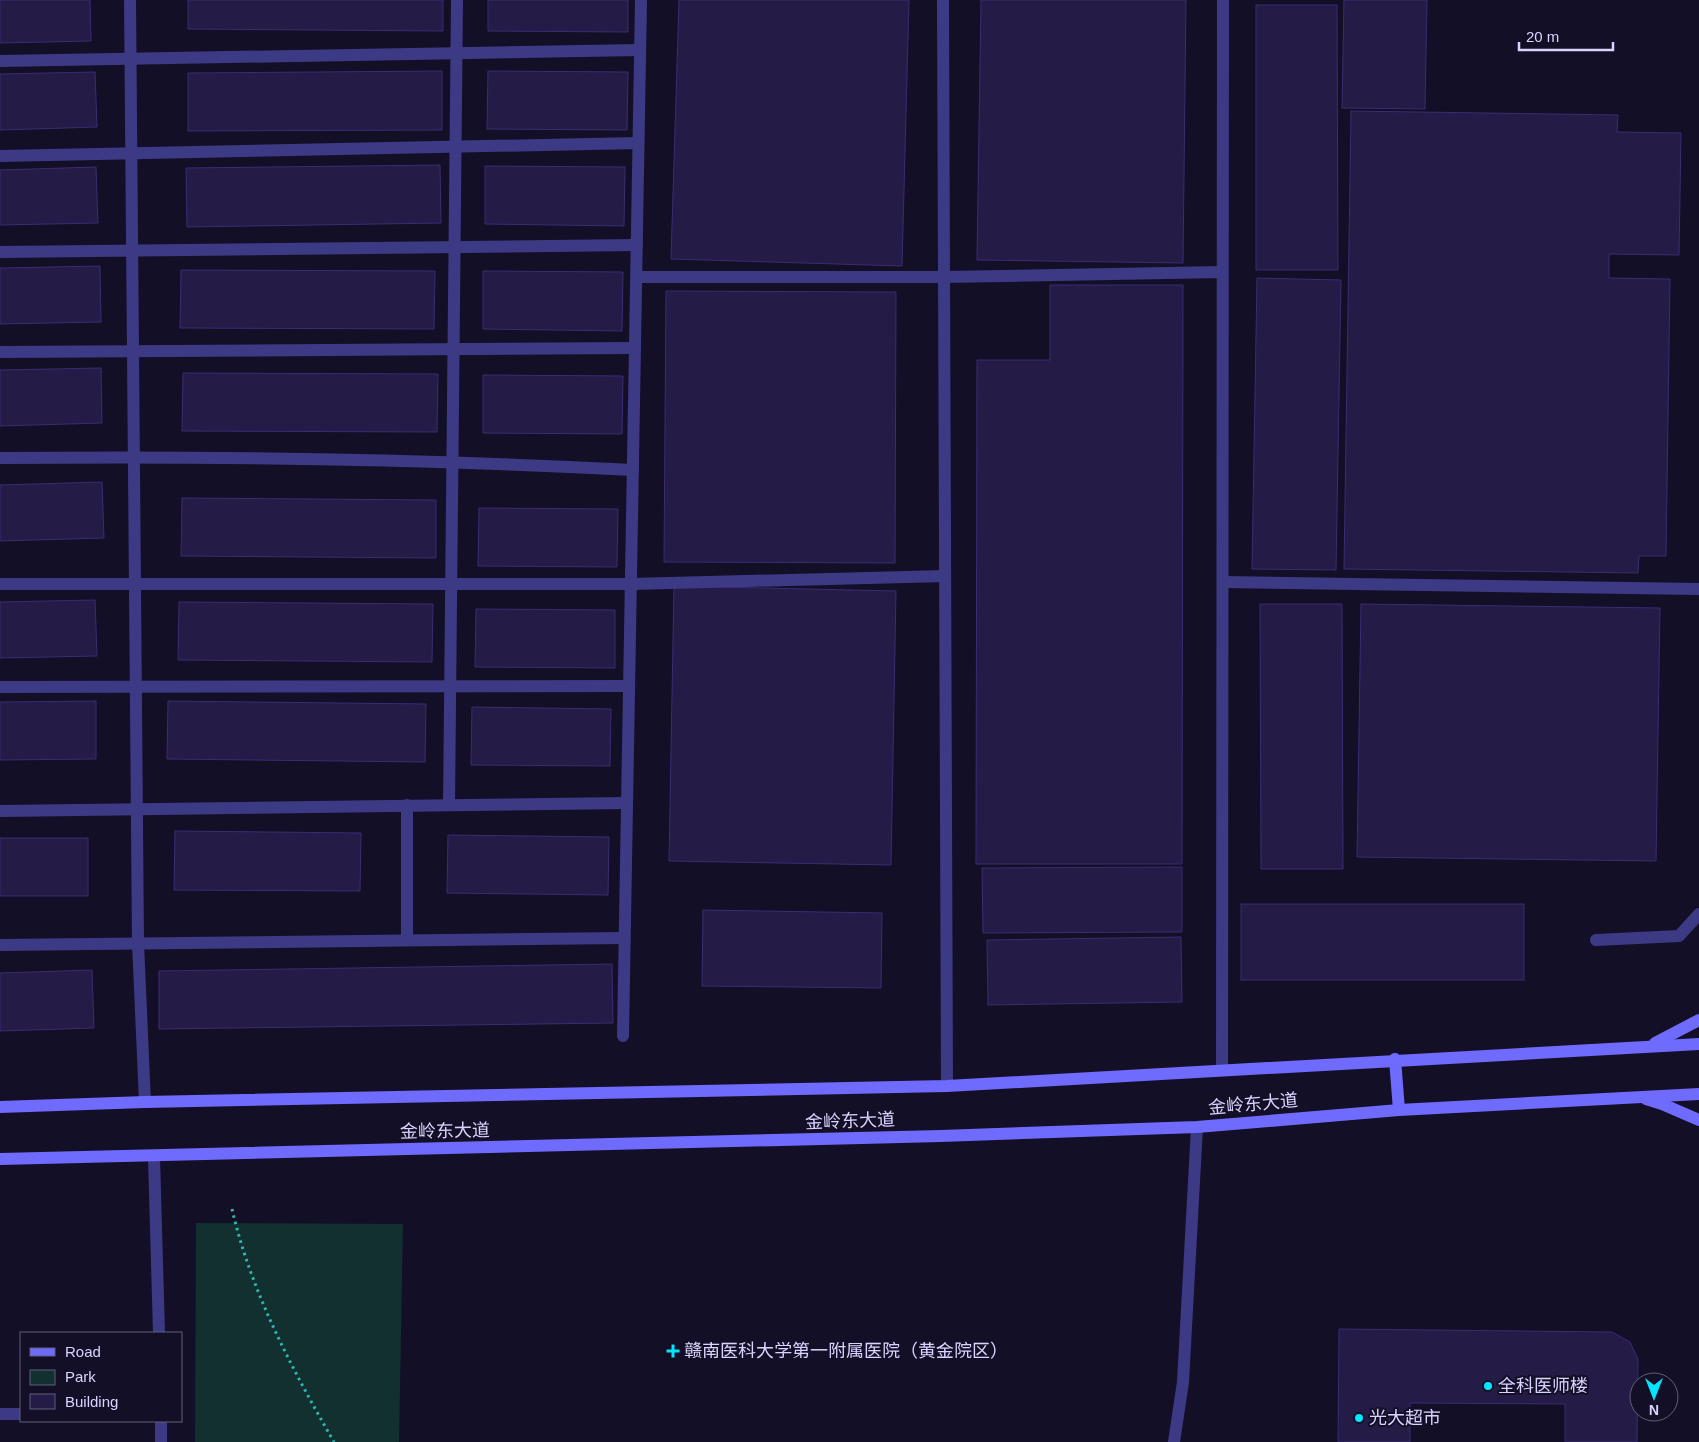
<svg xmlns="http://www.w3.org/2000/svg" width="1699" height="1442" viewBox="0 0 1699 1442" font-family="Helvetica,'Noto Sans SC',sans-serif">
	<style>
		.green { fill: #12302f }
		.building { fill: #241b47; stroke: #3b2d73 }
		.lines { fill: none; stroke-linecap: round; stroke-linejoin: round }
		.path { stroke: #2fb8b0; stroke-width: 3; stroke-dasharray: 2.5 4; stroke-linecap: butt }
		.minor { stroke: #3d3a85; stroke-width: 12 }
		.tertiary { stroke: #3d3a85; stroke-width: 12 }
		.secondary { stroke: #6f6bff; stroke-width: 12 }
		.poi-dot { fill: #00e5ff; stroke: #130f26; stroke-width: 2 }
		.labels { text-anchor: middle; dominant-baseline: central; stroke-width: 4; stroke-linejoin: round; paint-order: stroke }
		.street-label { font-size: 18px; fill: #d9d4ff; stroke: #130f26 }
		.poi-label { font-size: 18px; fill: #d9d4ff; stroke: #130f26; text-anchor: start }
	</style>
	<rect width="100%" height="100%" fill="#130f26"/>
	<polygon class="green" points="196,1223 403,1224 399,1442 195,1442"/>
	<g class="building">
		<polygon points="0,0 90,0 91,41 0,43"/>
		<polygon points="188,0 443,0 443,31 188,29"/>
		<polygon points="488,0 628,0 628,32 488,31"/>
		<polygon points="679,0 909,0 902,266 671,259"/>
		<polygon points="981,0 1186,0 1183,263 977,260"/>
		<polygon points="1344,0 1427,0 1425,109 1342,108"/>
		<polygon points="1256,5 1337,5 1338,270 1256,270"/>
		<polygon points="442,71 442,130 188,131 188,73"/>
		<polygon points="488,71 628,72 627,130 487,129"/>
		<polygon points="95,72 97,127 0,130 0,74"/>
		<polygon points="1351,111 1618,115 1617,132 1681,133 1679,255 1609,254 1609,278 1670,279 1666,556 1639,556 1638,573 1344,569"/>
		<polygon points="440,165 441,223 187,227 186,168"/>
		<polygon points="485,166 625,167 624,226 485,224"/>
		<polygon points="96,167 98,223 0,225 0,170"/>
		<polygon points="100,266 101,322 0,324 0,268"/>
		<polygon points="181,270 435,271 434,329 180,328"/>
		<polygon points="483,271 623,272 622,331 483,329"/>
		<polygon points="1257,278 1341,280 1336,570 1252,569"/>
		<polygon points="1050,285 1183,285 1182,864 976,864 977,360 1050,360"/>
		<polygon points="666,291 896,292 895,563 664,562"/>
		<polygon points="101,368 102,423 0,426 0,370"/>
		<polygon points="183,373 438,374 437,432 182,431"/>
		<polygon points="483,375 623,376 622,434 483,433"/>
		<polygon points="102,482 104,538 0,541 0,485"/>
		<polygon points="182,498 436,500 436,558 181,556"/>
		<polygon points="479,508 618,509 617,567 478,566"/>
		<polygon points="674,586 896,591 891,865 669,861"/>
		<polygon points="95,600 97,656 0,658 0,602"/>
		<polygon points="179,602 433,604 432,662 178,660"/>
		<polygon points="1260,604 1342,604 1343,869 1261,869"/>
		<polygon points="1361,604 1660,608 1656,861 1357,857"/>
		<polygon points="476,609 615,610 615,668 475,667"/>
		<polygon points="96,701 96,759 0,760 0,702"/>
		<polygon points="168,701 426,704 425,762 167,759"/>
		<polygon points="472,707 611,709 610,766 471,765"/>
		<polygon points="175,831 361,833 360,891 174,890"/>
		<polygon points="448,835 609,837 608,895 447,893"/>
		<rect x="0" y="838" width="88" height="58"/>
		<polygon points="1182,867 1182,932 983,933 982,868"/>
		<rect x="1241" y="904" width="283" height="76"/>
		<polygon points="703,910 882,913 881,988 702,986"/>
		<polygon points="1181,937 1182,1002 988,1005 987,940"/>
		<polygon points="612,964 613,1023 159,1029 159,971"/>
		<polygon points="92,970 94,1028 0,1031 0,973"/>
		<polygon points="1339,1329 1612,1332 1630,1342 1638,1359 1637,1442 1565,1442 1565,1404 1410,1403 1410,1442 1338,1442"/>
	</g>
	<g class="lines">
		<path class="path" d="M232,1209C251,1292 292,1369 334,1442"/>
		<g class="minor">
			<polyline points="130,0 138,943 145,1102"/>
			<polyline points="943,0 947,1086"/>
			<polyline points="0,61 640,50"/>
			<polyline points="0,156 638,143"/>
			<polyline points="0,252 637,245"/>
			<polyline points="637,277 944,277 1222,272"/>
			<polyline points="0,352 635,348"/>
			<path d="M0,458C211,456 422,459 633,470"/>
			<polyline points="1223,582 1699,589"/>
			<polyline points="0,584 631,584 945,576"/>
			<polyline points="0,687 629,686"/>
			<polyline points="449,805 457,0"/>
			<polyline points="0,811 627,803"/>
			<polyline points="407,940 407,805"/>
			<polyline points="1596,940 1679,936 1699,914"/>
			<polyline points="0,945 624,938"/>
			<polyline points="623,1036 641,0"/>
			<polyline points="1222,1070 1223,0"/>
			<polyline points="0,1414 21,1414"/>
		</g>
		<g class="tertiary">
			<polyline points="154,1157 159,1333"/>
			<polyline points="161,1442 161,1421"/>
			<polyline points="1174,1442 1183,1382 1197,1127"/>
		</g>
		<g class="secondary">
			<polyline points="1655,1043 1699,1020"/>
			<polyline points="1395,1059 1399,1110"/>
			<polyline points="1646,1099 1662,1104 1699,1120"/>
			<polyline points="0,1107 145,1102 947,1086 1699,1044"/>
			<polyline points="0,1159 941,1136 1197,1127 1399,1110 1699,1094"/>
		</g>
	</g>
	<g class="poi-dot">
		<path d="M670.5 1343.5h5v5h5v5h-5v5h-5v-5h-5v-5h5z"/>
		<circle cx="1488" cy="1386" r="5"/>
		<circle cx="1359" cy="1418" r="5"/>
	</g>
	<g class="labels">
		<g class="street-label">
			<text transform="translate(1253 1104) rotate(-5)">金岭东大道</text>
			<text transform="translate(850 1121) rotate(-2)">金岭东大道</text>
			<text transform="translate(445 1131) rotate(-1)">金岭东大道</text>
		</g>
		<g class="poi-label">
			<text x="684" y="1351">赣南医科大学第一附属医院（黄金院区）</text>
			<text x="1498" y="1386">全科医师楼</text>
			<text x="1369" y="1418">光大超市</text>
		</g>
	</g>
	<rect x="20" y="1332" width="162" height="90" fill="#130f26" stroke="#625e7d"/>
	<rect x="30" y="1348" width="25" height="8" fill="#6f6bff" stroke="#625e7d"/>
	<text x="65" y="1357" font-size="15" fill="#d9d4ff">Road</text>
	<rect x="30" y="1370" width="25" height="15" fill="#12302f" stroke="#625e7d"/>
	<text x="65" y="1382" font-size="15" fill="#d9d4ff">Park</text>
	<rect x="30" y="1394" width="25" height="15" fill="#241b47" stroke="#625e7d"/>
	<text x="65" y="1407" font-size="15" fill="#d9d4ff">Building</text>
	<g transform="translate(1654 1397) rotate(180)"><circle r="24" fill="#130f26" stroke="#625e7d"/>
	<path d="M0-4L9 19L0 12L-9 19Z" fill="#00e5ff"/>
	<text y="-8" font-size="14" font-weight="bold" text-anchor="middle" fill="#d9d4ff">N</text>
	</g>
	<path d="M1519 42v8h94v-8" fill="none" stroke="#d9d4ff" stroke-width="2.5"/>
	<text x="1526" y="42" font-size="15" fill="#d9d4ff" stroke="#130f26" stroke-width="4" paint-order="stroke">20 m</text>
</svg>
